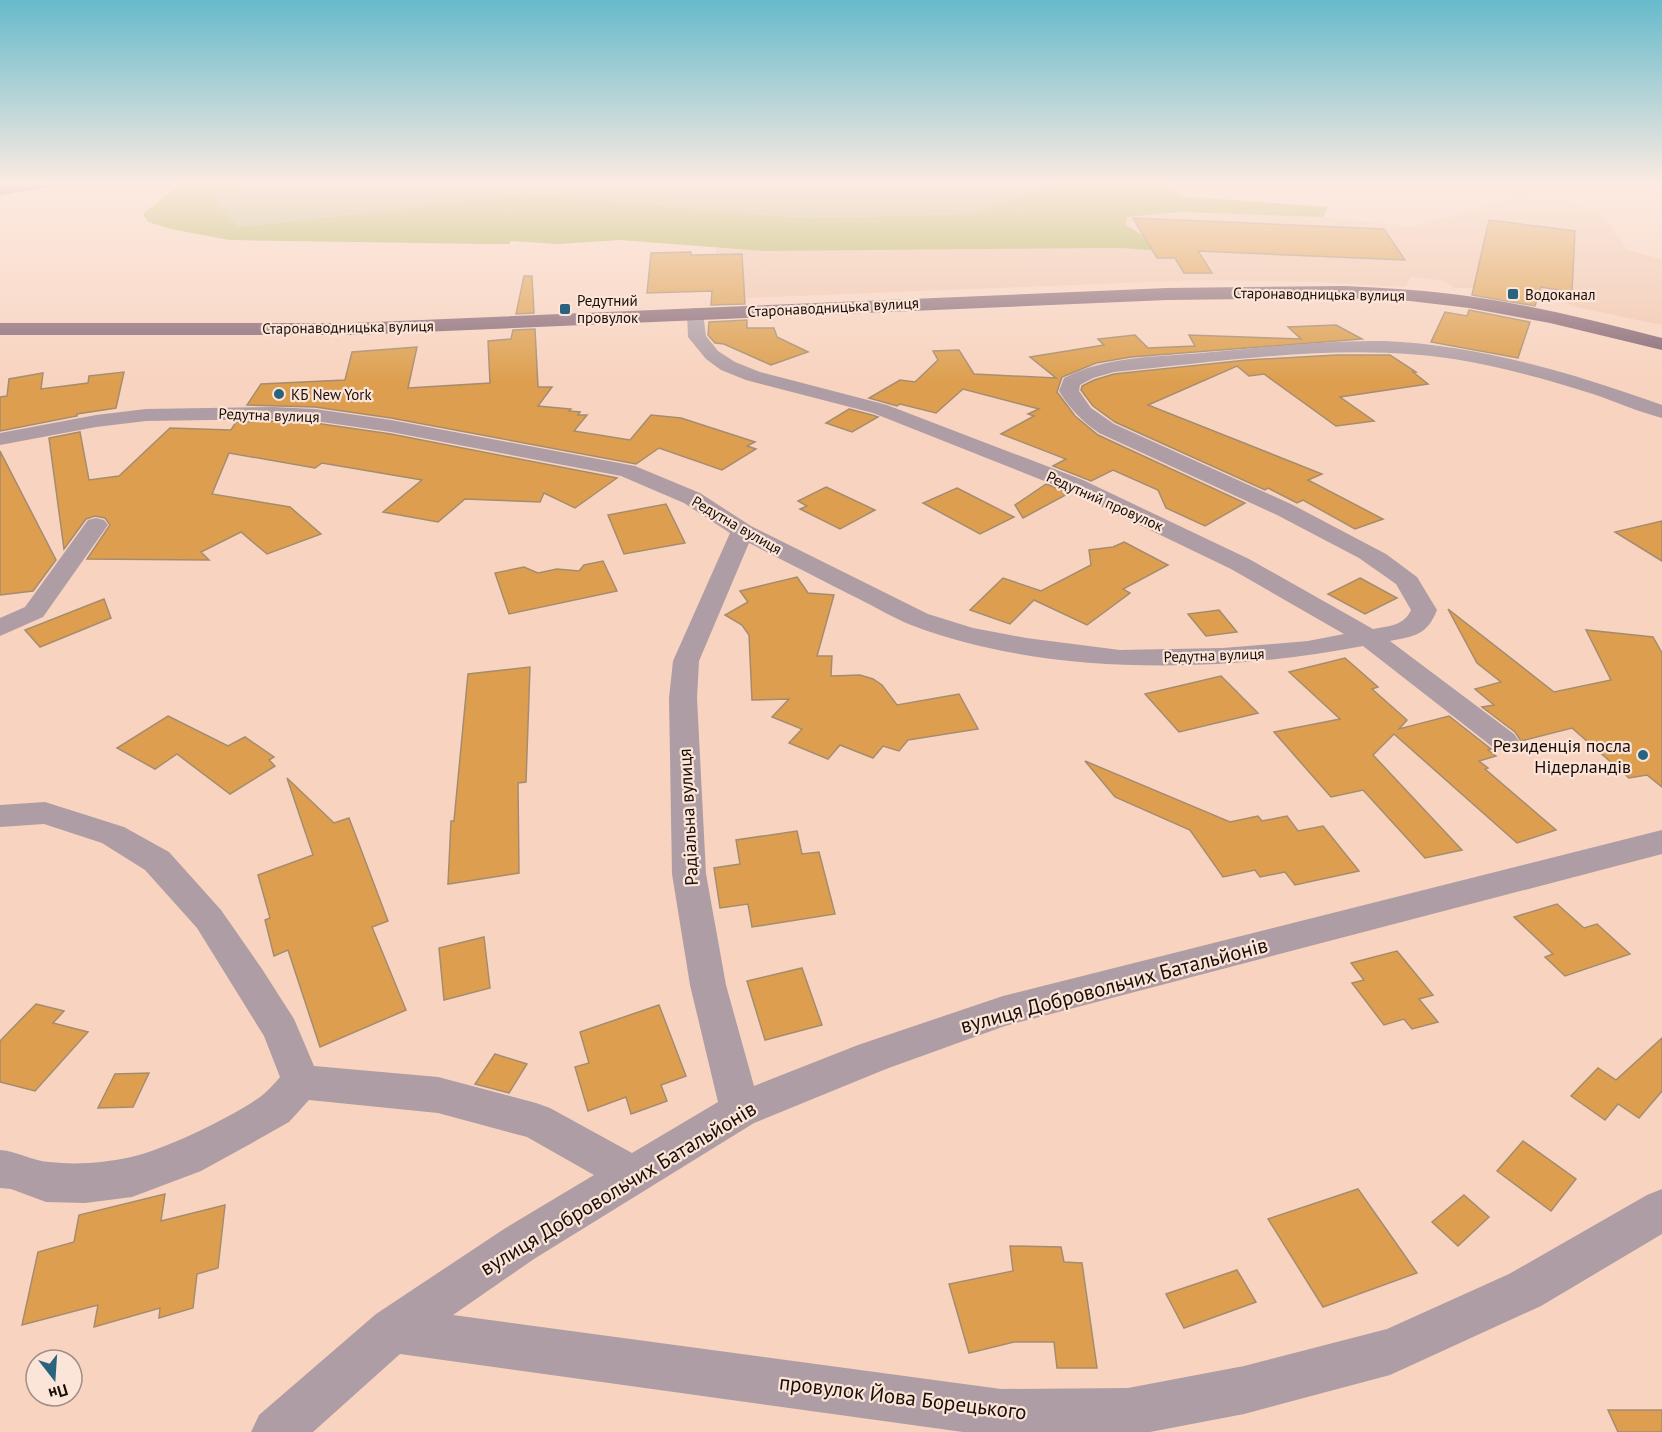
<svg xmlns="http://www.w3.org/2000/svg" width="1662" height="1432" viewBox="0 0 1662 1432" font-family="'PT Sans',sans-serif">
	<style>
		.built { fill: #f1c6ad }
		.green { fill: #b7ba83 }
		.forest { fill: #adb14f }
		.building { fill: #dd9f4f; stroke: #a58c6f; stroke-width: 1.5 }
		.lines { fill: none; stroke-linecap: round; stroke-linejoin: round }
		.minor { fill: #ae9da4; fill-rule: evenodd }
		.major { fill: #866875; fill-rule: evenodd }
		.highway { fill: #775564; fill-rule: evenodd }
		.poi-dot { fill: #2a637d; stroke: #fbe4d8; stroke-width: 2 }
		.labels { text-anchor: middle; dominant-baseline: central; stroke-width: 4.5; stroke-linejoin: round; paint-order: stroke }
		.far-street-label { font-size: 15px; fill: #1a0e07; stroke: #fbe4d8 }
		.far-poi-label { font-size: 15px; fill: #1a0e07; stroke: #fbe4d8; text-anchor: start }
		.poi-label { font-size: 18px; fill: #1a0e07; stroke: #fbe4d8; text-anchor: end }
		.street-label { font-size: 18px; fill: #1a0e07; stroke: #fbe4d8 }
		.near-street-label { font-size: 21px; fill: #1a0e07; stroke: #fbe4d8 }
	</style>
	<rect width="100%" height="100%" fill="#f8d3bf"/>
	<polygon class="built" points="1515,196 1567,200 1602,215 1627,250 1662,259 1662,325 1575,307 1537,289 1454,288 1444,281 1411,277 1405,287 1317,282 1203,280 719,299 716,248 763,251 1120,248 1190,253 1144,236 1126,225 1127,217 1180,212 1323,217 1414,227"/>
	<polygon class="green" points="289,182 1041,182 1045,188 969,214 805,218 527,194 240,227 209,197"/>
	<polygon class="forest" points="182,182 289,182 210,197 240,227 527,194 805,218 969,214 1044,188 1041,182 1167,182 1180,196 1328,207 1323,217 1180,212 1127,217 1126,225 1144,236 1190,253 1120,248 763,251 620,240 559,244 511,241 509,244 488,244 229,240 171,229 148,222 143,214"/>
	<g class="building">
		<polygon points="1133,218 1384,229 1405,260 1198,251 1212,273 1184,273 1175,258 1157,258"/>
		<polygon points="1489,220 1575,231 1572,292 1541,287 1535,306 1472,295"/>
		<polygon points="691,252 691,255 742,254 745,304 711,305 712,291 647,293 651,253"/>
		<polygon points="524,276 532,276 534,313 516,314"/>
		<polygon points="1469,310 1530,322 1518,358 1431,342 1445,312 1467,316"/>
		<polygon points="747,320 747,328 774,328 777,337 808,352 771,365 724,344 715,343 708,335 709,322"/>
		<polygon points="1336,325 1362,339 1131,357 1096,363 1062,377 1057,392 1075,416 1098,435 1245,503 1205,526 1166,508 1158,490 1113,470 1091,481 1053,466 1066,459 1001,434 1034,416 1028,414 1039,409 963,389 936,413 900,404 897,406 869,398 900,380 915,382 938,360 933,351 959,350 974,374 1056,378 1030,357 1104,345 1098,339 1135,335 1148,348 1195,346 1189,335 1301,339 1288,327"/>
		<polygon points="535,329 538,387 552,387 538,406 571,409 569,411 580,412 578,415 587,415 574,431 630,440 651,415 681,418 755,442 747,446 756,449 722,470 659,448 636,464 391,418 315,407 247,405 261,384 345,380 352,352 417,347 408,388 490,383 488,341 511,339 513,330"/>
		<polygon points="1337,355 1390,355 1416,372 1413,372 1428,384 1340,397 1374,421 1336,426 1264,374 1249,376 1237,366 1148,405 1322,474 1308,480 1383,519 1355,529 1303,500 1297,503 1268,488 1265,490 1115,422 1093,406 1081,390 1082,386 1094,380 1114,374 1247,360"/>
		<polygon points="124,372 116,408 77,414 77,416 0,431 0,397 7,396 9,379 43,373 41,389 88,383 89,376"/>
		<polygon points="849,409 872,415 878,417 852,432 826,423"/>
		<polygon points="273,421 315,423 391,434 617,478 575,508 544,493 540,502 465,499 438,522 383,512 422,480 322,463 315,468 229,453 212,494 290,507 321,534 267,554 241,532 201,552 209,560 87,559 110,525 105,518 95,516 86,519 64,549 49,438 80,432 89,480 119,476 170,428 231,430 236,422"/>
		<polygon points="0,451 56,560 33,591 0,595"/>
		<polygon points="1046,484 1069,493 1023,518 1015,505"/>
		<polygon points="826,487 875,510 840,529 800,509 807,506 798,501"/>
		<polygon points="957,488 1014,517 980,534 923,503"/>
		<polygon points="666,504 685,543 624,554 608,515"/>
		<polygon points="1662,521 1662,561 1615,532"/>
		<polygon points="1124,542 1168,565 1123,589 1130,593 1087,625 1034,600 1010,624 970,610 1003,578 1041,591 1091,565 1089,550 1113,547"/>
		<polygon points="603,561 617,591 509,614 495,573 524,567 538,573 557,569 579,571 584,565"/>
		<polygon points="797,577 808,593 834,595 817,656 832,656 831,676 860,675 873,679 882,685 897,705 959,694 978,729 908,740 899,751 883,746 873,758 840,745 828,759 789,743 802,729 772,717 789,699 752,700 749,635 742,625 725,615 748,602 740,591"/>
		<polygon points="1360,578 1397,598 1365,614 1328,594"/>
		<polygon points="104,599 111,618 40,647 25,630"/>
		<polygon points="1448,609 1554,692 1611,680 1586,630 1653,637 1662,653 1662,787 1647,775 1629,778 1572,728 1521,741 1515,732 1482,707 1494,705 1475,689 1501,682 1477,663"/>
		<polygon points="1219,610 1237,632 1206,636 1188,614"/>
		<polygon points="1345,658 1378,687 1372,689 1407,720 1399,729 1449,716 1491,749 1488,750 1496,756 1479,761 1488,768 1485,769 1556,830 1517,843 1394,734 1373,755 1462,850 1425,858 1363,790 1331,797 1274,732 1340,719 1289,672"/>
		<polygon points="530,667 526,782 518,783 519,873 448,884 451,821 454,821 468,674"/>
		<polygon points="1221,676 1258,713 1179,732 1145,694"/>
		<polygon points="168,716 228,746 245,737 274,757 269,760 275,766 230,794 177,754 155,769 117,748"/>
		<polygon points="1085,761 1230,822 1258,816 1262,821 1287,816 1298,831 1323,826 1359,871 1295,885 1285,872 1260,877 1255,870 1223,877 1190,830 1115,797"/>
		<polygon points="287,778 334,823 349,818 388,921 372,927 406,1010 320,1047 288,950 274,956 265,920 270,918 258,875 313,855"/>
		<polygon points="797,831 802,854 819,852 835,914 752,927 748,904 720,908 714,868 740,864 736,840"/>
		<polygon points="1557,904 1584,928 1597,924 1630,954 1565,976 1545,957 1553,954 1514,917"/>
		<polygon points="484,937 490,988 444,1000 439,948"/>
		<polygon points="1397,951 1433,995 1419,999 1438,1022 1412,1029 1404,1019 1384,1025 1352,983 1364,980 1351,963"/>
		<polygon points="802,968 822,1025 765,1040 747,981"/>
		<polygon points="36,1004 64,1011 53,1023 88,1032 35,1091 0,1082 0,1041"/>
		<polygon points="659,1005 686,1076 661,1085 667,1101 631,1114 626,1097 588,1111 575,1067 589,1063 580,1032"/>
		<polygon points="1662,1038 1662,1091 1639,1118 1618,1104 1605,1120 1571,1096 1598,1068 1616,1080"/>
		<polygon points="495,1054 527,1064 509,1093 475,1084"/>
		<polygon points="149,1073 133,1107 98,1108 115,1074"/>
		<polygon points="1523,1141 1576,1179 1551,1211 1497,1171"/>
		<polygon points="1358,1189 1417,1273 1323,1307 1268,1219"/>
		<polygon points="165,1194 161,1221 225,1205 218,1268 197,1274 193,1308 159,1318 160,1308 94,1327 98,1305 22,1325 38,1252 74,1242 79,1215"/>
		<polygon points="1464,1195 1489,1217 1458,1246 1432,1222"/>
		<polygon points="1010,1246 1061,1247 1064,1262 1082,1263 1097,1368 1057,1368 1054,1342 1014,1342 969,1353 949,1284 1013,1271"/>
		<polygon points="1237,1270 1256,1302 1184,1328 1166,1294"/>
		<polygon points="1608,1410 1662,1410 1662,1432 1618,1432"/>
	</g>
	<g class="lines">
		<g class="minor">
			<path d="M695,308L701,309L703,313L706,336L718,351L735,362L760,372L887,405L1083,480L1249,559L1373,629C1388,626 1404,626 1411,610L1396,584L1359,558L1277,515L1099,433C1082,421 1070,409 1059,391L1064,378C1106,356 1156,357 1202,353C1262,348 1323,340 1384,341C1479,345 1573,373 1662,405V418C1639,412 1616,402 1593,394C1553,381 1512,370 1471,362C1354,340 1230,361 1114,372L1093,378L1080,385L1079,391L1091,408L1114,424L1293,505L1386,554L1417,577L1437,610C1427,635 1415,636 1390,641L1514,734L1519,741L1514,748L1504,751L1494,748L1363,646C1223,673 1047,677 911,625C893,618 876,607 859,599C822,580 786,562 749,543L699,661L697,698L706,874L726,985L754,1086L858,1045L1003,996L1662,830V854L1005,1026L886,1069L754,1123L534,1259L453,1315L1001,1389L1128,1388L1244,1366L1387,1329L1509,1274L1647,1195L1662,1189V1234L1541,1306L1390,1375L1244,1414L1150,1432H963L400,1354L313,1432H251L259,1415L376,1314L504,1229L594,1175L527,1137L438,1113L309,1100L289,1122L252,1143L201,1171L132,1197L85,1203L46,1202L11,1189L0,1188V1150C17,1151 32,1161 49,1162C75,1165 105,1163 131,1157C164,1150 232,1117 260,1097C267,1092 274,1084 280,1077L264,1036L197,928L145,870L102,843L44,824L0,827V805L45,802L124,827L169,852L221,910L262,969L294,1019L314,1066L438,1077L536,1103L550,1108L632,1153L718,1102L690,985L672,874L669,698L673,661L730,533L684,503L621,476L391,432L315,421L273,419L146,421L96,427L0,445V433L96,415L146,409L273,407L315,409L391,420L635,466L700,493L751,526L928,614L973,628L1026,638L1120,650L1223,648L1308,641L1344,634L1231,569L1067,490L873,413L746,380L721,370L706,359L688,337L687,313L689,309Z"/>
			<polygon points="96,518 104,520 108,525 43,617 0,636 0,618 25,607 88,520"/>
		</g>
		<path class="major" d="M1343,286C1385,288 1426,290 1467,296C1533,305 1598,322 1662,338V350L1550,323L1469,308L1410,301L1343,298L1167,300L351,335H0V323H351L1167,288Z"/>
		<polygon class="highway" points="21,182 56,182 48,187 0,195 0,185"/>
	</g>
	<linearGradient id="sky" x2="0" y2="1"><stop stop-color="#67bacb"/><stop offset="0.48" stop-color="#fcebe2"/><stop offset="1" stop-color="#fcebe2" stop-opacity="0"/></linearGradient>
	<rect width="1662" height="382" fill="url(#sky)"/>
	<g class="poi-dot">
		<rect x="1507" y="288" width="12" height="12" rx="3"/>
		<rect x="559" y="303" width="12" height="12" rx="3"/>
		<circle cx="279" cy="394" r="6"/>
		<circle cx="1643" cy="755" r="6"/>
	</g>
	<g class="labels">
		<g class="far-street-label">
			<text transform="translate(1319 294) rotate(1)">Старонаводницька вулиця</text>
			<text transform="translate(833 307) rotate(-3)">Старонаводницька вулиця</text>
			<text transform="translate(348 327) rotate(-1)">Старонаводницька вулиця</text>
			<text transform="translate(269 415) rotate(2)">Редутна вулиця</text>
			<text transform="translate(1105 501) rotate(24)">Редутний провулок</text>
			<text transform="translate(737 525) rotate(30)">Редутна вулиця</text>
			<text transform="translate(1214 655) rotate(-2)">Редутна вулиця</text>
		</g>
		<g class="far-poi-label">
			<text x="1525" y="294">Водоканал</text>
			<text x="577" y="300">Редутний<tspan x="577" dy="17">провулок</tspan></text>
			<text x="291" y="394">КБ New York</text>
		</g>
		<g class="poi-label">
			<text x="1631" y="745">Резиденція посла<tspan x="1631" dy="21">Нідерландів</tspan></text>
		</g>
		<g class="street-label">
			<text transform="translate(688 817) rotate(-93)">Радіальна вулиця</text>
		</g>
		<g class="near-street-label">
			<text transform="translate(1114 985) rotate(-15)">вулиця Добровольчих Батальйонів</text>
			<text transform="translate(618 1188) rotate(-31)">вулиця Добровольчих Батальйонів</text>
			<text transform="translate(903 1397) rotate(7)">провулок Йова Борецького</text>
		</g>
	</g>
	<g transform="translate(54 1378) rotate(163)"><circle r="28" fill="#fbe4d8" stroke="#a18e84" stroke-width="1.5"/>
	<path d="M0-4.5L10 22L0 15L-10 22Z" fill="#2a637d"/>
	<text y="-9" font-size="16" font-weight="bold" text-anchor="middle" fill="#1a0e07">Пн</text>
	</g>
</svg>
